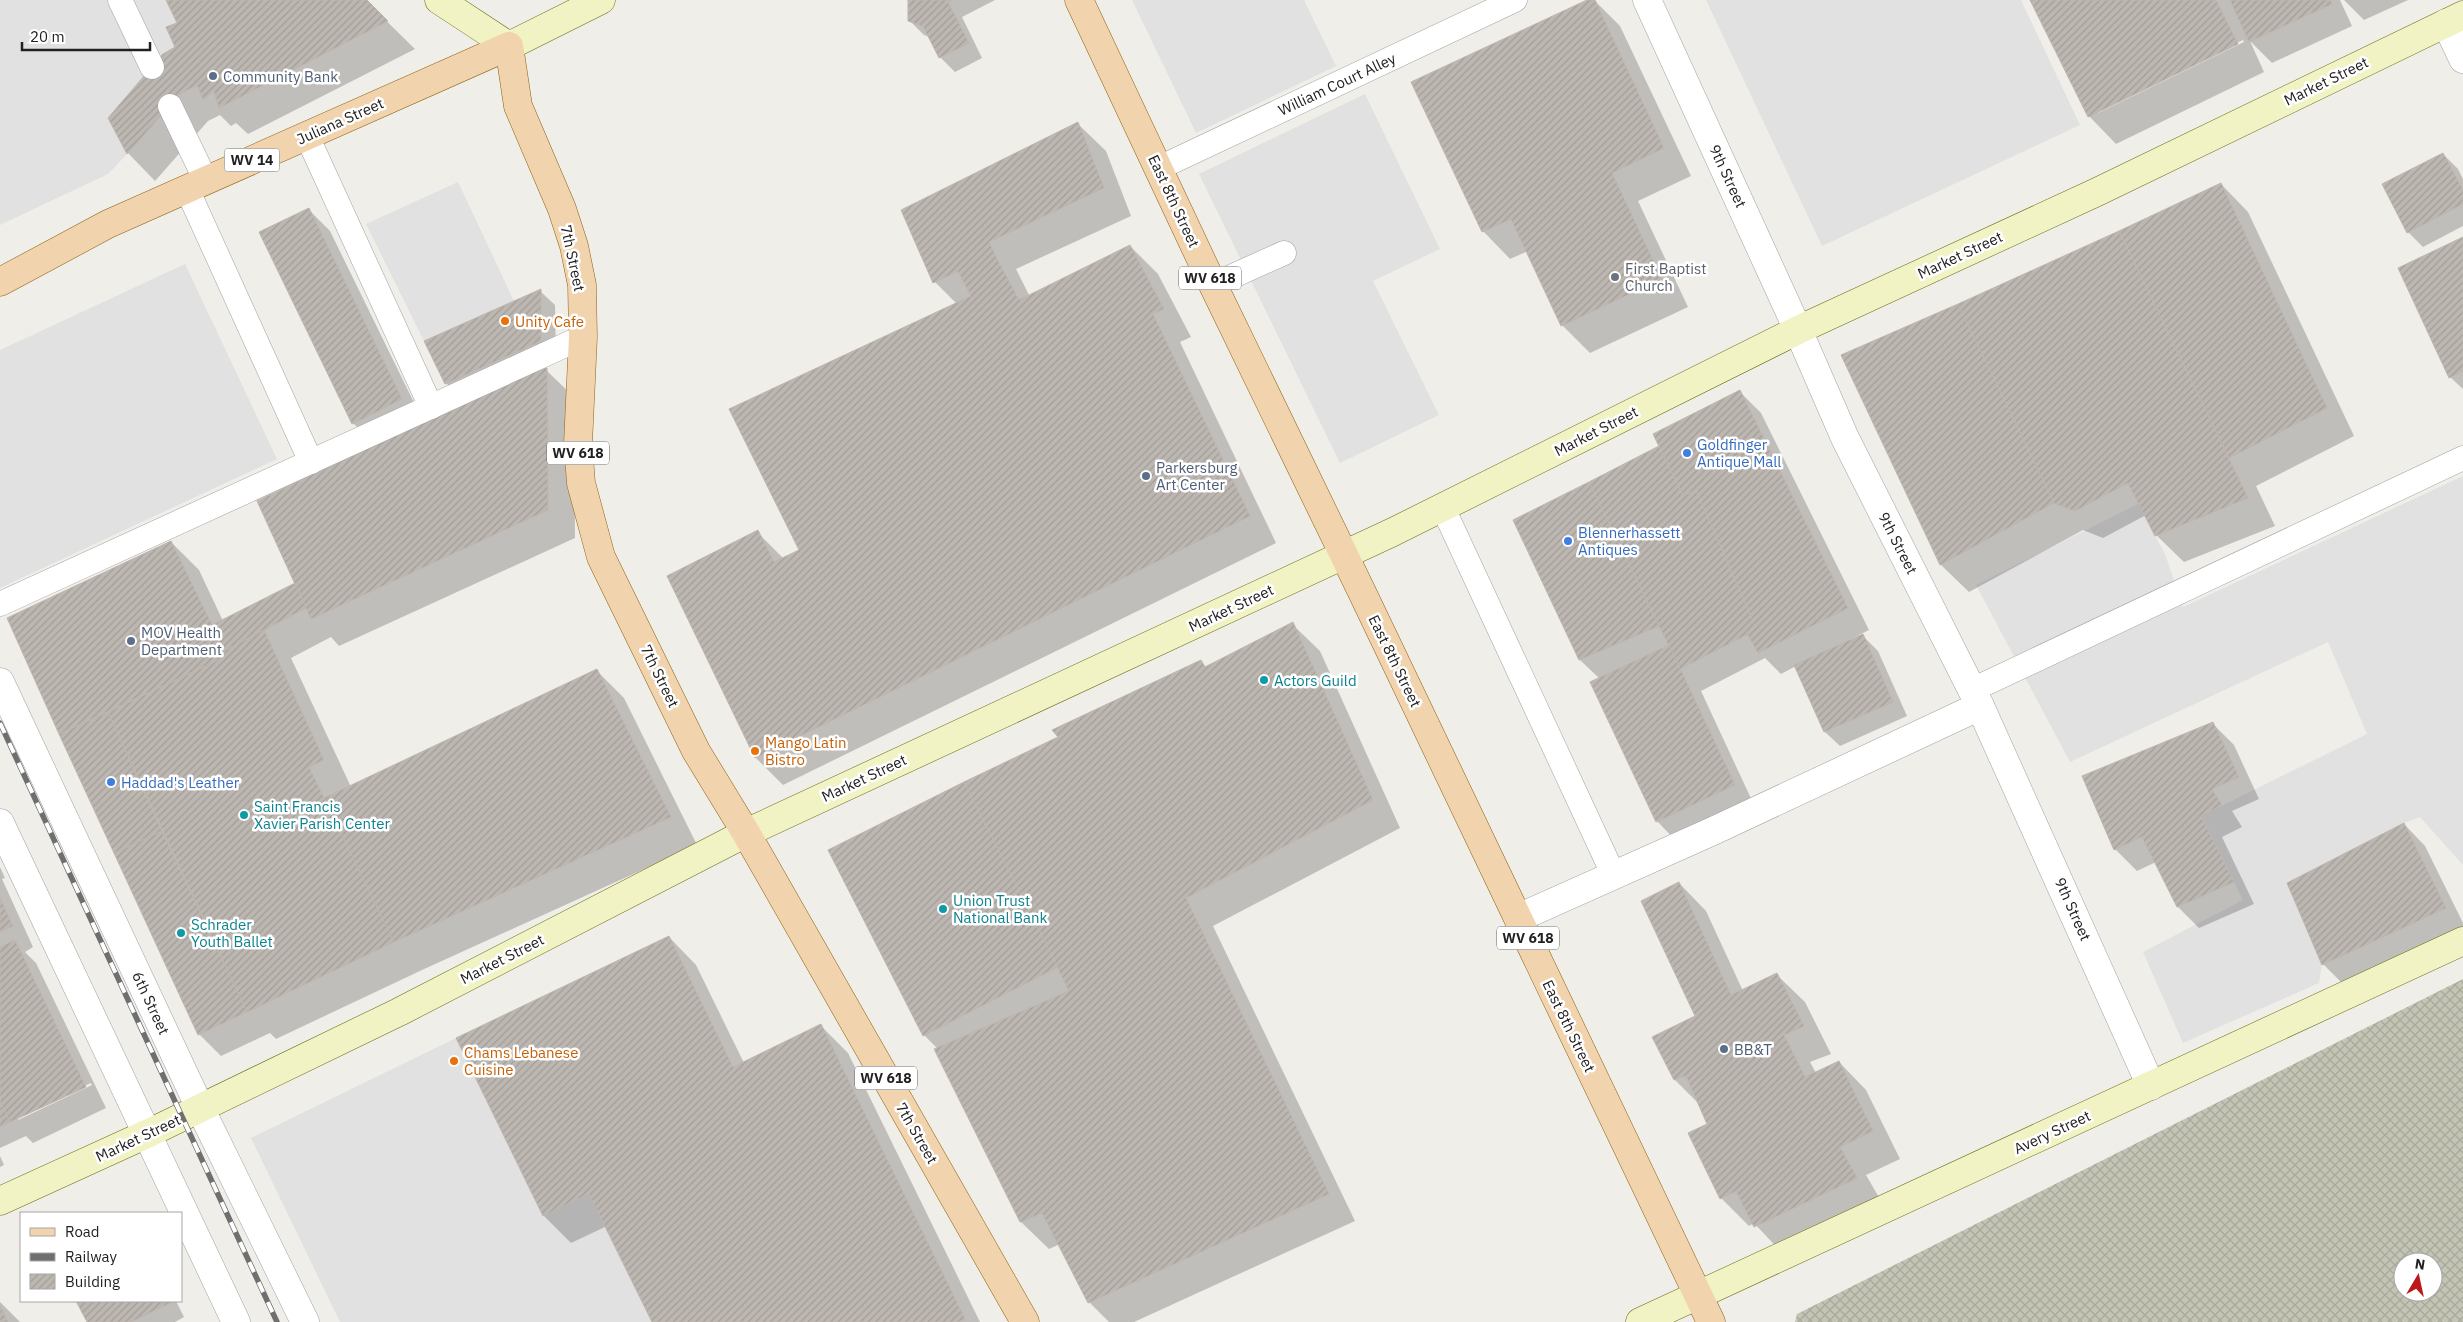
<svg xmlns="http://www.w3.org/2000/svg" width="2463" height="1322" viewBox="0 0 2463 1322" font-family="'IBM Plex Sans',sans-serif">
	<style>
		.construction { fill: url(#construction-cross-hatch); fill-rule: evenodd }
		.parking { fill: #e1e1e1 }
		.shadow { fill: #0003; fill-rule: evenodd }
		.building { fill: url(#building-hatch); stroke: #c0b5ad }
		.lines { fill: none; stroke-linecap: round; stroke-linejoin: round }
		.lane-casing { stroke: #a2a2a2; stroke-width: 25 }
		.street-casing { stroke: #a2a2a2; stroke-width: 29 }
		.secondary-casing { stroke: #646d13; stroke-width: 29 }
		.primary-casing { stroke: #8c6312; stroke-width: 29 }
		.lane { stroke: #fff; stroke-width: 24 }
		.street { stroke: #fff; stroke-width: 28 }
		.secondary { stroke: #f1f3c4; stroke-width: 28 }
		.primary { stroke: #f1d3ad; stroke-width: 28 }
		.rail-casing { stroke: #6f6f6f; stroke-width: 5.5 }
		.rail { stroke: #fff; stroke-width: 4; stroke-dasharray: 11; stroke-linecap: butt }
		.service-dot { fill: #5c6f8a; stroke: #fff; stroke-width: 2 }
		.worship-dot { fill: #6b7280; stroke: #fff; stroke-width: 2 }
		.food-dot { fill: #e8710a; stroke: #fff; stroke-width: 2 }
		.shop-dot { fill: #3f7fe0; stroke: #fff; stroke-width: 2 }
		.culture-dot { fill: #0f9aa8; stroke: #fff; stroke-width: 2 }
		.labels { text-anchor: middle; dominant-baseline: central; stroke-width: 5; stroke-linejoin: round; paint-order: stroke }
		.shield { fill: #fff; stroke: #646464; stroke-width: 1 }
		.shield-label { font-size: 14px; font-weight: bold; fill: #212121 }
		.service-label { font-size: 15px; fill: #4e5e75; stroke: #fff; text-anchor: start }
		.street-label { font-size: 15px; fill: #212121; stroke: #fff }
		.worship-label { font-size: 15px; fill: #5b616d; stroke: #fff; text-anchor: start }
		.food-label { font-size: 15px; fill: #c56008; stroke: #fff; text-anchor: start }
		.shop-label { font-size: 15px; fill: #366cbe; stroke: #fff; text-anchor: start }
		.culture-label { font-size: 15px; fill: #0d838f; stroke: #fff; text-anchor: start }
	</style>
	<defs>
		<pattern id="construction-cross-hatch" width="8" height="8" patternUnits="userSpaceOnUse" patternTransform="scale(1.25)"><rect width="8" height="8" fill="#c4c4b5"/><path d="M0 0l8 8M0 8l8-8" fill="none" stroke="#a8a89b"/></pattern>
		<pattern id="building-hatch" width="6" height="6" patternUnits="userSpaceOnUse" patternTransform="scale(1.25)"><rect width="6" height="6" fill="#bdb7b2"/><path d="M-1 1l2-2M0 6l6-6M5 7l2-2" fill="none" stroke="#a29d99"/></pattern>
	</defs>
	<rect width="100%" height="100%" fill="#f0eee9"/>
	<path class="construction" d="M2463,979V1322H1795L1797,1314ZM2403,1262H2433V1292H2403Z"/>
	<g class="parking">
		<polygon points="0,0 166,0 177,23 166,27 175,47 163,54 108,118 127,154 108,174 0,225"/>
		<polygon points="1132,0 1304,0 1336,66 1196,133"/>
		<polygon points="1706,0 2021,0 2080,125 1822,246"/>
		<polygon points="1365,94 1440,249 1373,281 1439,415 1340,463 1199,174"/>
		<polygon points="458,182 514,301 424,341 366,224"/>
		<polygon points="185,264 277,459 0,588 0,350"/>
		<polygon points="2463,476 2463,865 2420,817 2404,823 2287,883 2322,965 2319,983 2183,1043 2143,952 2243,900 2201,816 2367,734 2328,642 2070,762 1976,585 2138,504 2165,554 2183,607"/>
		<polygon points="456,1038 543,1216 589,1194 652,1322 340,1322 251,1138"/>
	</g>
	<g class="shadow">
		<polygon points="168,0 365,0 415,49 248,134 236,123 231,126 220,115 208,121 155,181 128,153 109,118 176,48 179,24"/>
		<polygon points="909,0 995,0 962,17 982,58 955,72 940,57 930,37 924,35 909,20"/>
		<polygon points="1590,0 1594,0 1620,26 1691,176 1638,201 1688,307 1590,353 1562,325 1528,251 1510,259 1483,231"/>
		<path d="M2031,0H2340L2352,26L2272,63L2250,41L2264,72L2116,144L2089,116ZM2243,40L2244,42L2098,113V111Z"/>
		<polygon points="2344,0 2408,0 2364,20"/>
		<polygon points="1078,124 1106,151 1131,216 1016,269 1030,297 1130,246 1158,274 1191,337 1180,342 1276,543 783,785 756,758 757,532 784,559 800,550 957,304 935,282"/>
		<polygon points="2443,154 2458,169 2463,179 2463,226 2423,247 2408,232 2383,185"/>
		<polygon points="2221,184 2248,212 2354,436 2256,486 2275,526 2184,562 2156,535 2146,515 2103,538 2083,530 1969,592 1941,565 1842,356 2119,233"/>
		<polygon points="308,209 330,231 423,421 546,370 574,397 575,538 339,646 331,637 291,658 351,787 596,670 624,698 697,845 422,970 276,1039 270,1033 221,1056 199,1034 61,733 171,542 199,570 223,621 296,584 376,446 353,423"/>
		<polygon points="2463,238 2463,389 2450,377"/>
		<polygon points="540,291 555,305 556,356 460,398 446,383"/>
		<polygon points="1740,392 1761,413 1869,630 1849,640 1850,642 1863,636 1878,651 1907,716 1840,746 1825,732 1796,666 1781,674 1765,658 1701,691 1755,807 1678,843 1657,821 1600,679 1580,660 1514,521 1660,447"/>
		<polygon points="1292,624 1320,651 1400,828 1213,926 1355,1221 1134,1322 1109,1322 1089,1302 1060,1244 1049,1249 1021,1222 936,1050 938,1049 924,1035 1060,738 1201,662 1207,668"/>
		<polygon points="2213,724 2234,745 2259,799 2232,811 2242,827 2222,837 2254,904 2199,928 2178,907 2156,862 2137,871 2115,849 2083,777"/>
		<polygon points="2404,824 2425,846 2463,923 2463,931 2345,986 2323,964"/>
		<path d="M0,867L5,878L2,879L33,947L25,952L36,963L106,1108L33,1143L26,1136L0,1148ZM91,1083L92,1085L18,1120V1117Z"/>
		<polygon points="1679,883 1706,911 1743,991 1777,975 1805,1002 1831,1054 1810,1062 1816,1073 1839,1062 1866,1090 1900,1159 1866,1175 1884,1206 1783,1254 1754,1223 1749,1226 1721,1198 1690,1134 1708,1125 1699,1104 1675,1080 1697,1017"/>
		<polygon points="669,937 696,965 744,1063 821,1026 848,1053 980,1322 654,1322 607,1226 571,1243 544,1216 458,1039"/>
		<polygon points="0,1156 4,1165 0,1167"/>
		<polygon points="78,1301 176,1301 184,1317 175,1322 88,1322"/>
		<polygon points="0,1302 20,1322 0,1322"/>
	</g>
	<g class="building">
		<polygon points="166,0 367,0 388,21 219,108 214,92 203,99 197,85 180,94 127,154 108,118 163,54 175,47 166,27 177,23"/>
		<polygon points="908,0 952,0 948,2 969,43 939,58 923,26 908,21"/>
		<polygon points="1587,0 1595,0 1664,148 1612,173 1662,279 1561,326 1511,219 1482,232 1411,82"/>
		<polygon points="2030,0 2216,0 2238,44 2088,117"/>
		<polygon points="2230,0 2330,0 2332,4 2249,42"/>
		<polygon points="1078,122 1104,188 989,242 996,257 1019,300 1130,245 1164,309 1153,314 1250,516 755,758 667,576 758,530 774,562 799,550 729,409 971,296 958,271 933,283 901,210"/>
		<polygon points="2443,153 2463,190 2463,204 2407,233 2382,184"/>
		<polygon points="2221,183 2327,408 2229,458 2119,231"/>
		<polygon points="309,208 402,399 352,424 259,232"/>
		<polygon points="2119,231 2248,498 2155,536 2128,483 2075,511 2054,503 1958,304"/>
		<polygon points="2463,237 2463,371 2449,378 2398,268"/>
		<polygon points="541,289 541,341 445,384 424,341"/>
		<polygon points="1958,304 2054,503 1940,565 1841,355"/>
		<polygon points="539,368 547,368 548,510 311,619 257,501"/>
		<polygon points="1740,390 1848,608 1758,653 1744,628 1753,621 1696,490 1683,496 1653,434"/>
		<polygon points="1659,446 1683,496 1696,490 1753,621 1744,628 1748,634 1680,669 1589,482"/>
		<polygon points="1589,482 1659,626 1579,660 1513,520"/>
		<polygon points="171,541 212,625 295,583 306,608 224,651 227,656 59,734 7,618"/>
		<polygon points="1293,622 1373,800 1186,898 1329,1194 1088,1303 1042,1213 1020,1222 934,1049 1069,991 964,782 1058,737 1052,730 1201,660 1205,667"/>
		<polygon points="264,630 324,760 309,767 394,942 247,1012 108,712 227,656 224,651"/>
		<polygon points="1863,634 1893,702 1824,732 1794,665"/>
		<polygon points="1669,645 1735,785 1656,822 1590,682"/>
		<polygon points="597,669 671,817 394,942 324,798"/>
		<polygon points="108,712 162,831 114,853 59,734"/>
		<polygon points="2213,722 2239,777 2212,789 2222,805 2201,816 2234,882 2177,907 2142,837 2114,850 2082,776"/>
		<polygon points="964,782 1058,967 923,1036 828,850"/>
		<polygon points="2404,823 2446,908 2322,965 2287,883"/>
		<polygon points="162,831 247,1012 198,1035 114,853"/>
		<polygon points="1679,882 1731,995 1777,973 1804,1026 1784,1035 1805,1077 1839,1061 1873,1131 1840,1147 1857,1178 1754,1227 1736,1191 1720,1199 1688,1133 1707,1124 1686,1076 1674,1080 1652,1037 1695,1016 1641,901"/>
		<polygon points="0,898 13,926 0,932"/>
		<polygon points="669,936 733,1067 821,1024 965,1319 958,1322 652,1322 589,1194 543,1216 456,1038"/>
		<polygon points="15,940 86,1087 10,1122 0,1101 0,947"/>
		<polygon points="0,1101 10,1122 0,1127"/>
		<polygon points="76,1301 169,1301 170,1303 131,1322 87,1322"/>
		<polygon points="0,1306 8,1322 0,1322"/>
	</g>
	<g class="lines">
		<defs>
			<g id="lane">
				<polyline points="120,0 152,67"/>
				<polyline points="170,106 206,181"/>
				<polyline points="307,136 431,407"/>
				<polyline points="1159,168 1515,0"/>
				<polyline points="187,189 311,462"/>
				<polyline points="1213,285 1284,253"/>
				<polyline points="1443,508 1614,876"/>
				<polyline points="0,604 583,337"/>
				<polyline points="1972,690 2463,458"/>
			</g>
			<g id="street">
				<polyline points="1647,0 1798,330 1845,438 1980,706 2151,1086"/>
				<polyline points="2446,23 2463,59"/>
				<polyline points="0,682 200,1108 305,1322"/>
				<polyline points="0,823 236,1322"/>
				<polyline points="1518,918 1713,831 1980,706"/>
			</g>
			<g id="secondary">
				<polyline points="439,0 509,46 601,0"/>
				<polyline points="0,1201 149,1133 399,1012 746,833 1393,532 1798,330 2097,192 2463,15"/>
				<polyline points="1640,1322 2463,941"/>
			</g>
			<g id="primary">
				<polyline points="1079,0 1213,285 1360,588 1711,1322"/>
				<polyline points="0,282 108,224 509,46 518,106 562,209 574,246 582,285 583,337 578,444 581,483 601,557 696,751 746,833 1025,1322"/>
			</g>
		</defs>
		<use href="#lane" class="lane-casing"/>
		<use href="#street" class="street-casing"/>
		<use href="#secondary" class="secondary-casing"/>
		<use href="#primary" class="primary-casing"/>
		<use href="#lane" class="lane"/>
		<use href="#street" class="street"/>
		<use href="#secondary" class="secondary"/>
		<use href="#primary" class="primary"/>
		<defs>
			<polyline id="rail" points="0,723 277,1322"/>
		</defs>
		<use href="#rail" class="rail-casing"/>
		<use href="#rail" class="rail"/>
	</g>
	<g class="service-dot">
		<circle cx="213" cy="76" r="5"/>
		<circle cx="1146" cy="476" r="5"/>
		<circle cx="131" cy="641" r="5"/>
		<circle cx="1724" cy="1049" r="5"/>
	</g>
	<circle class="worship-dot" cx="1615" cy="277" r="5"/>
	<g class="food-dot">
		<circle cx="505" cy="321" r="5"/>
		<circle cx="755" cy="751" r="5"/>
		<circle cx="454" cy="1061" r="5"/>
	</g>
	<g class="shop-dot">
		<circle cx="1687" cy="453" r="5"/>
		<circle cx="1568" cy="541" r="5"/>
		<circle cx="111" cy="782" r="5"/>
	</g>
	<g class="culture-dot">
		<circle cx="1264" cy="680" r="5"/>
		<circle cx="244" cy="815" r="5"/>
		<circle cx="943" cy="909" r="5"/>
		<circle cx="181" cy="933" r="5"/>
	</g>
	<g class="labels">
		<g class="shield">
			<rect x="224.5" y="148.5" width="55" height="23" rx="4"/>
			<rect x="1179" y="266.5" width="62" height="23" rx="4"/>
			<rect x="547" y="441.5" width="62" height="23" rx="4"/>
			<rect x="1497" y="926.5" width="62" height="23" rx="4"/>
			<rect x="855" y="1066.5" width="62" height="23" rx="4"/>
		</g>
		<g class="shield-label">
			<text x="252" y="160">WV 14</text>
			<text x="1210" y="278">WV 618</text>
			<text x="578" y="453">WV 618</text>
			<text x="1528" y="938">WV 618</text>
			<text x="886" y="1078">WV 618</text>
		</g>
		<g class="service-label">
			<text x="223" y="76">Community Bank</text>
			<text x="1156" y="467">Parkersburg<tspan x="1156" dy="17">Art Center</tspan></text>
			<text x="141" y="632">MOV Health<tspan x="141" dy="17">Department</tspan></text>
			<text x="1734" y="1049">BB&amp;T</text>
		</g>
		<g class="street-label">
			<text transform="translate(2326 81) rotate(-26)">Market Street</text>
			<text transform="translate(1337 84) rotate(-25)">William Court Alley</text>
			<text transform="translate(340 121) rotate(-24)">Juliana Street</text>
			<text transform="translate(1728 176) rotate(65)">9th Street</text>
			<text transform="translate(1174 201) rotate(65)">East 8th Street</text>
			<text transform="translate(1960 255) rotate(-25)">Market Street</text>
			<text transform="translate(573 258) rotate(78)">7th Street</text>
			<text transform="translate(1596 431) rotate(-27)">Market Street</text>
			<text transform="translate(1898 543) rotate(63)">9th Street</text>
			<text transform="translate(1231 608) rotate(-25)">Market Street</text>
			<text transform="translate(1395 661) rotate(64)">East 8th Street</text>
			<text transform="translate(660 676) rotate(64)">7th Street</text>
			<text transform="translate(864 778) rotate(-25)">Market Street</text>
			<text transform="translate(2073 909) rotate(66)">9th Street</text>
			<text transform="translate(502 959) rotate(-27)">Market Street</text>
			<text transform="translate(151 1003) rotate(65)">6th Street</text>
			<text transform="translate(1569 1026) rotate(64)">East 8th Street</text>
			<text transform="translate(2052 1132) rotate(-25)">Avery Street</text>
			<text transform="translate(917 1133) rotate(60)">7th Street</text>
			<text transform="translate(138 1138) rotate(-25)">Market Street</text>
		</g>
		<g class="worship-label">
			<text x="1625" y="268">First Baptist<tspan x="1625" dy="17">Church</tspan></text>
		</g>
		<g class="food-label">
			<text x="515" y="321">Unity Cafe</text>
			<text x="765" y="742">Mango Latin<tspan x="765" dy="17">Bistro</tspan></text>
			<text x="464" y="1052">Chams Lebanese<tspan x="464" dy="17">Cuisine</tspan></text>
		</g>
		<g class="shop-label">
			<text x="1697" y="444">Goldfinger<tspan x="1697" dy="17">Antique Mall</tspan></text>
			<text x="1578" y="532">Blennerhassett<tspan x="1578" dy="17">Antiques</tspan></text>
			<text x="121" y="782">Haddad's Leather</text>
		</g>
		<g class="culture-label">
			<text x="1274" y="680">Actors Guild</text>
			<text x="254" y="806">Saint Francis<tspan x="254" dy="17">Xavier Parish Center</tspan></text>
			<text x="953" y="900">Union Trust<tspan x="953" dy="17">National Bank</tspan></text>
			<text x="191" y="924">Schrader<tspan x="191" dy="17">Youth Ballet</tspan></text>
		</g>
	</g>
	<rect x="20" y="1212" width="162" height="90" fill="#ffffff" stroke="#a6a6a6"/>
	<rect x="30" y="1228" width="25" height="8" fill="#f1d3ad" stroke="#a6a6a6"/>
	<text x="65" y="1237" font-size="15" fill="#212121">Road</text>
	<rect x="30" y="1253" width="25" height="8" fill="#6f6f6f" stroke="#a6a6a6"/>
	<text x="65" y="1262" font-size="15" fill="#212121">Railway</text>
	<rect x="30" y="1274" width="25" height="15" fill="url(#building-hatch)" stroke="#a6a6a6"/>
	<text x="65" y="1287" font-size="15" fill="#212121">Building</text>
	<g transform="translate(2418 1277) rotate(9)"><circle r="24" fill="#ffffff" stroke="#a6a6a6"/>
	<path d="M0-4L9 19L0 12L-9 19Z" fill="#ba1819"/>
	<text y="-8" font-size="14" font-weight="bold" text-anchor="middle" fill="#212121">N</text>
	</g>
	<path d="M22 42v8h128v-8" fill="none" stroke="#212121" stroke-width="2.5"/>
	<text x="30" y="42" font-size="15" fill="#212121" stroke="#ffffff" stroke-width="4" paint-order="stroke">20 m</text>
</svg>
